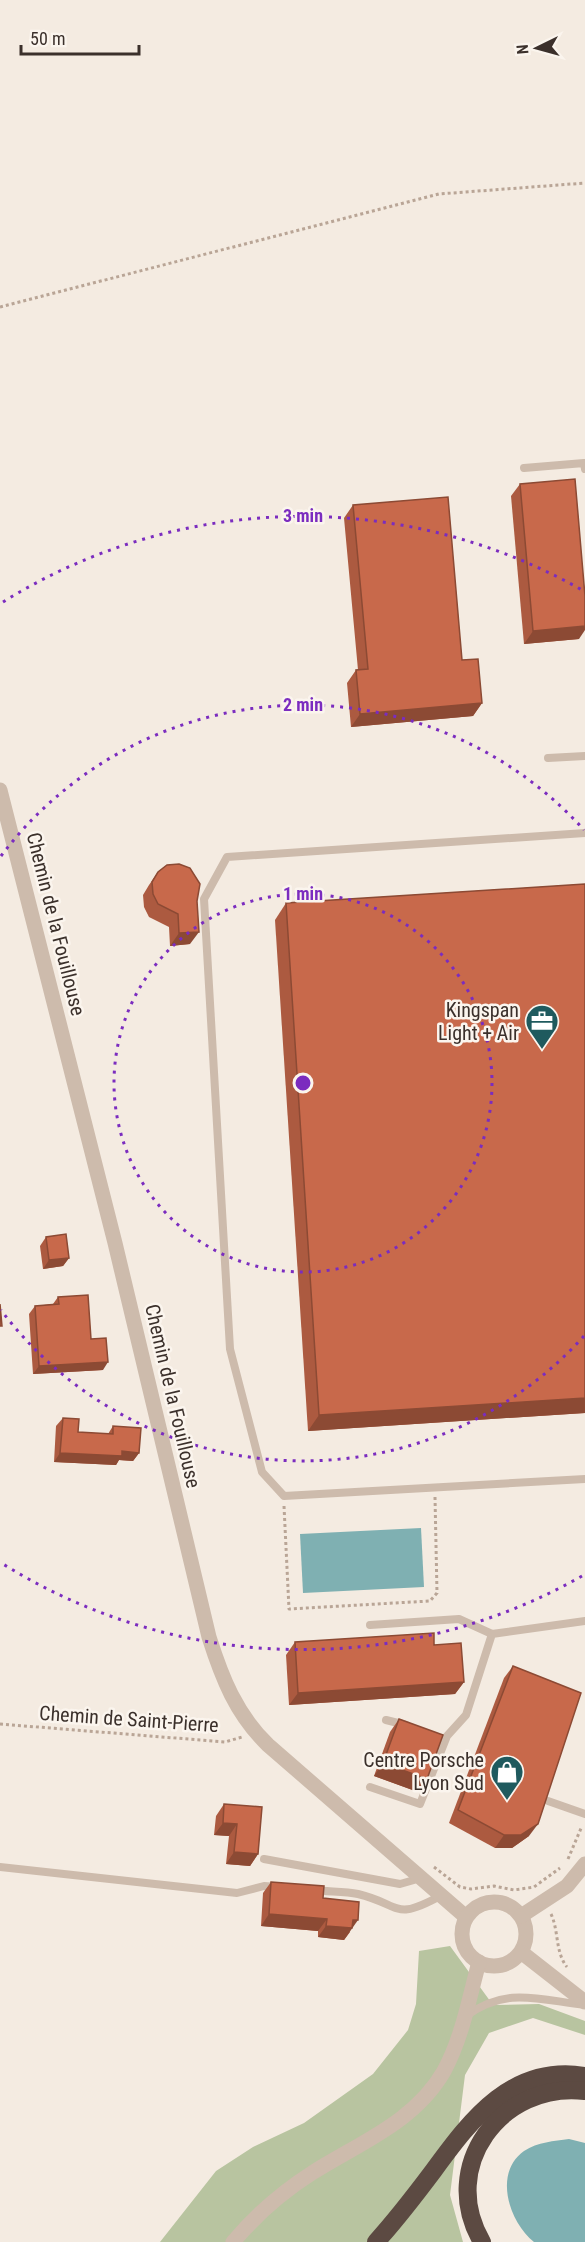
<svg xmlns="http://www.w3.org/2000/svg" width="585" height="2242" viewBox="0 0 585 2242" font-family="'Roboto Condensed',sans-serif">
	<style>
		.green { fill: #b8c4a0 }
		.water { fill: #7fb0b2 }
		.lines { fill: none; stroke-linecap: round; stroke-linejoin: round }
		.path { stroke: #b9a596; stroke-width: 3; stroke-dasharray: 3 3; stroke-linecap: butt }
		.service { stroke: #cdbbac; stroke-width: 8 }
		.minor { stroke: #cdbbac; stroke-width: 15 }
		.motorway { stroke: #5c4a42; stroke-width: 18 }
		.wall { fill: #ac5a40 }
		.shaded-wall { fill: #8c4a34 }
		.building { fill: #c8694b; stroke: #8c4a34; stroke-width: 1.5 }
		.ring { fill: none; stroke: #7b2cbf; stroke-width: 3; stroke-dasharray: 3 6 }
		.labels { text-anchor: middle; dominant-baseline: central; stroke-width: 5; stroke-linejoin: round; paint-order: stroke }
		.street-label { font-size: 20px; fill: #3b302b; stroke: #fbf5ee }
		.poi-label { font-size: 20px; fill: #3b302b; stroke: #fbf5ee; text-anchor: end }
		.centre { fill: #7b2cbf; stroke: #fbf5ee; stroke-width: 3 }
		.ring-label { font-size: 18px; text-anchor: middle; font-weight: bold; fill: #7b2cbf; stroke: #fbf5ee; stroke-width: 5; stroke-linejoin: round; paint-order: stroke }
	</style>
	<rect width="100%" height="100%" fill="#f4ebe1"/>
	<polygon class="green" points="450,1946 493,2005 539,2004 585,2021 585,2035 533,2018 489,2033 465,2075 450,2195 463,2242 160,2242 216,2171 253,2147 304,2123 373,2074 408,2030 416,2004 419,1951"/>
	<g class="water">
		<polygon points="421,1528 424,1587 303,1593 300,1534"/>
		<path d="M569,2139L585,2143V2242H534C509,2222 493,2173 524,2151C538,2142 554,2141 569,2139Z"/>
	</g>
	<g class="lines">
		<g class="path">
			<polyline points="0,307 439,194 585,183"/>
			<polyline points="284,1506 289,1609 430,1601 437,1593 435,1497"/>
			<polyline points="0,1724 225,1742 242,1737"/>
			<polyline points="568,1859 582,1826"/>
			<polyline points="434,1867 460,1887 471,1889 494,1886 514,1890 534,1887 560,1868"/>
			<path d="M551,1914C559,1931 555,1952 567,1967"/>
		</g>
		<g class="service">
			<polyline points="524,468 584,463 585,469"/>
			<polyline points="548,758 585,756"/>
			<polyline points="585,833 227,857 204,899 230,1349 262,1472 284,1496 585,1479"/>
			<polyline points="370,1625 459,1619 492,1634"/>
			<polyline points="386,1720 406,1725"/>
			<polyline points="370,1787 420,1804 447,1736 466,1715 492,1634 585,1621"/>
			<polyline points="548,1801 585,1814"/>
			<polyline points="264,1859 400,1884 414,1880 419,1874"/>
			<polyline points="0,1867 237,1893 264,1886 278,1887"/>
			<path d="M314,1890C328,1892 344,1891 358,1894C403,1905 393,1922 442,1895"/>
			<path d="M466,2016C507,1986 539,2000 585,2005"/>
		</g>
		<g class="minor">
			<path d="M0,790L115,1243L209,1637C222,1678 236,1714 268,1745L466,1917"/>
			<circle cx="494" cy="1934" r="32"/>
			<polyline points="521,1916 567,1886 585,1864"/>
			<polyline points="521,1952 585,2002"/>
			<path d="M233,2242C256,2215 282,2192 312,2173C359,2143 415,2122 444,2071C462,2038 469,1999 479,1962"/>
		</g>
		<g class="motorway">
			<path d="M376,2242C397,2219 416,2194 434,2170C472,2118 513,2064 585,2076"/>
			<path d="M482,2242C438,2167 501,2081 585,2091"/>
		</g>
	</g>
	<g class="wall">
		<polygon points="520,484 579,639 524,644 511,496"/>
		<polygon points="353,505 462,660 482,703 473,716 351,727 347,683 356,670 358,670 344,518"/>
		<polygon points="167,865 190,944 170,946 169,927 149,917 144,907 143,895 149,885 158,872"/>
		<polygon points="585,884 585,1413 308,1431 275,920 286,903"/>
		<polygon points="46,1237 69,1258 63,1266 43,1269 40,1246"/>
		<polygon points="58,1297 91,1339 103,1370 33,1374 29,1314 35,1306 53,1304"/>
		<polygon points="63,1418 78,1432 108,1434 113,1426 139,1453 133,1461 119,1460 116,1465 54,1462 56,1426"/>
		<polygon points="295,1642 434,1645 464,1682 455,1694 289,1705 286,1655"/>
		<polygon points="513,1666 529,1836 512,1848 495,1848 449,1823 504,1678"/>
		<polygon points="399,1719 418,1792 374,1776 390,1732"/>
		<polygon points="224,1804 258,1854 250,1866 226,1864 229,1836 214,1835 216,1816"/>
		<polygon points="271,1882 323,1898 350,1932 344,1940 318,1937 318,1931 261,1926 263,1893"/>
	</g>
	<g class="shaded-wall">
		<polygon points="585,626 585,630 579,639 524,644 533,631"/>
		<polygon points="482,703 473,716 351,727 360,714"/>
		<polygon points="199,932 190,944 170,946 179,933"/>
		<polygon points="69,1258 63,1266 43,1269 49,1260"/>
		<polygon points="108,1362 103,1370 33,1374 39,1366"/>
		<polygon points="585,1398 585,1413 308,1431 319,1415"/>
		<polygon points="122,1451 139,1453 133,1461 119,1460 116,1465 54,1462 60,1453"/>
		<polygon points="464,1682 455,1694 289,1705 298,1693"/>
		<polygon points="383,1763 427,1779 418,1792 374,1776"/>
		<polygon points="223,1823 237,1824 229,1836 214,1835"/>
		<polygon points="538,1824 529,1836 512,1848 495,1848 504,1835"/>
		<polygon points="234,1852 258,1854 250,1866 226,1864"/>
		<polygon points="269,1914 327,1919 318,1931 261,1926"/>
		<polygon points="353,1920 358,1920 344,1940 318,1937 326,1926"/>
	</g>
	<g class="building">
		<polygon points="575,479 585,596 585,626 533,631 520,484"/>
		<polygon points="448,497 462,660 478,659 482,703 360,714 356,670 368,669 353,505"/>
		<polygon points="179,864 190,868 200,884 197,901 199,932 179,933 178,914 158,904 153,894 152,882 158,872 167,865"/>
		<polygon points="585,884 585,1398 319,1415 286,903"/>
		<polygon points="66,1234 69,1258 49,1260 46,1237"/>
		<polygon points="88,1295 91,1339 106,1338 108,1362 39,1366 35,1306 59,1304 58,1297"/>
		<polygon points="0,1304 2,1326 0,1326"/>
		<polygon points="63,1418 79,1419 78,1432 113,1434 113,1426 141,1428 139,1453 122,1451 122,1456 60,1453"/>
		<polygon points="434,1633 434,1645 461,1643 464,1682 298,1693 295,1642"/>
		<polygon points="513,1666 581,1693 538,1824 521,1835 504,1835 458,1810"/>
		<polygon points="399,1719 443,1735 427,1779 383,1763"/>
		<polygon points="224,1804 262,1807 258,1854 234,1852 237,1824 223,1823"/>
		<polygon points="271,1882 324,1886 323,1898 359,1902 358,1920 353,1920 352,1928 326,1926 327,1919 269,1914"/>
	</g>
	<g class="ring">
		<circle cx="303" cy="1083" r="189"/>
		<path d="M584 1336A378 378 0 0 1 1 1310M1 856A378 378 0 0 1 584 830"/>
		<path d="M582 1576A567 567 0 0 1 3 1564M3 602A567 567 0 0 1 582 590"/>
	</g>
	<defs>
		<symbol id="office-pin" viewBox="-11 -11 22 30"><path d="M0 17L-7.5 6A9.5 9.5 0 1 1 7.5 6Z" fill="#1f5a5e" stroke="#fbf5ee"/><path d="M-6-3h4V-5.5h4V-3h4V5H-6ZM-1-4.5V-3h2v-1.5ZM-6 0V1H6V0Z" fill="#fff"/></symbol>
		<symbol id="shop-pin" viewBox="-11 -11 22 30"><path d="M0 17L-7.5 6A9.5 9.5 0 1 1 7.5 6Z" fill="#1f5a5e" stroke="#fbf5ee"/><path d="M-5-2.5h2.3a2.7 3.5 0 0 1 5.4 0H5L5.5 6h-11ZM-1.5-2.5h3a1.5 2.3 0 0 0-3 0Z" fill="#fff"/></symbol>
	</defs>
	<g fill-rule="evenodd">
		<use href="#office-pin" x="523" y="1002" width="38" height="52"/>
		<use href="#shop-pin" x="488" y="1753" width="38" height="52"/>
	</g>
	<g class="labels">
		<g class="street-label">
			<text transform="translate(56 924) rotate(76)">Chemin de la Fouillouse</text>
			<text transform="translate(173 1396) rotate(77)">Chemin de la Fouillouse</text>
			<text transform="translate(129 1719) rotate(4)">Chemin de Saint-Pierre</text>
		</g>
		<g class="poi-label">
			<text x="519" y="1010">Kingspan<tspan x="519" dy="23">Light + Air</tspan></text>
			<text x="484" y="1760">Centre Porsche<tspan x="484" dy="23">Lyon Sud</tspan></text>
		</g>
	</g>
	<circle cx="303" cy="1083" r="9" class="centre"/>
	<g class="ring-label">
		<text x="303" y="522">3 min</text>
		<text x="303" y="711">2 min</text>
		<text x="303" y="900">1 min</text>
	</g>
	<g transform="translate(537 48) rotate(265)" stroke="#fbf5ee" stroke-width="4.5" paint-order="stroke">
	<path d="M0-4.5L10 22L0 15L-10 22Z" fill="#3b302b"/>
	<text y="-9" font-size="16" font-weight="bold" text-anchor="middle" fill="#3b302b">N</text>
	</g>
	<path d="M21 45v9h118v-9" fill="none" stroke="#3b302b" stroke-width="3"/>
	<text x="30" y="45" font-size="18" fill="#3b302b" stroke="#fbf5ee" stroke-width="4.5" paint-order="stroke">50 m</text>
</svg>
